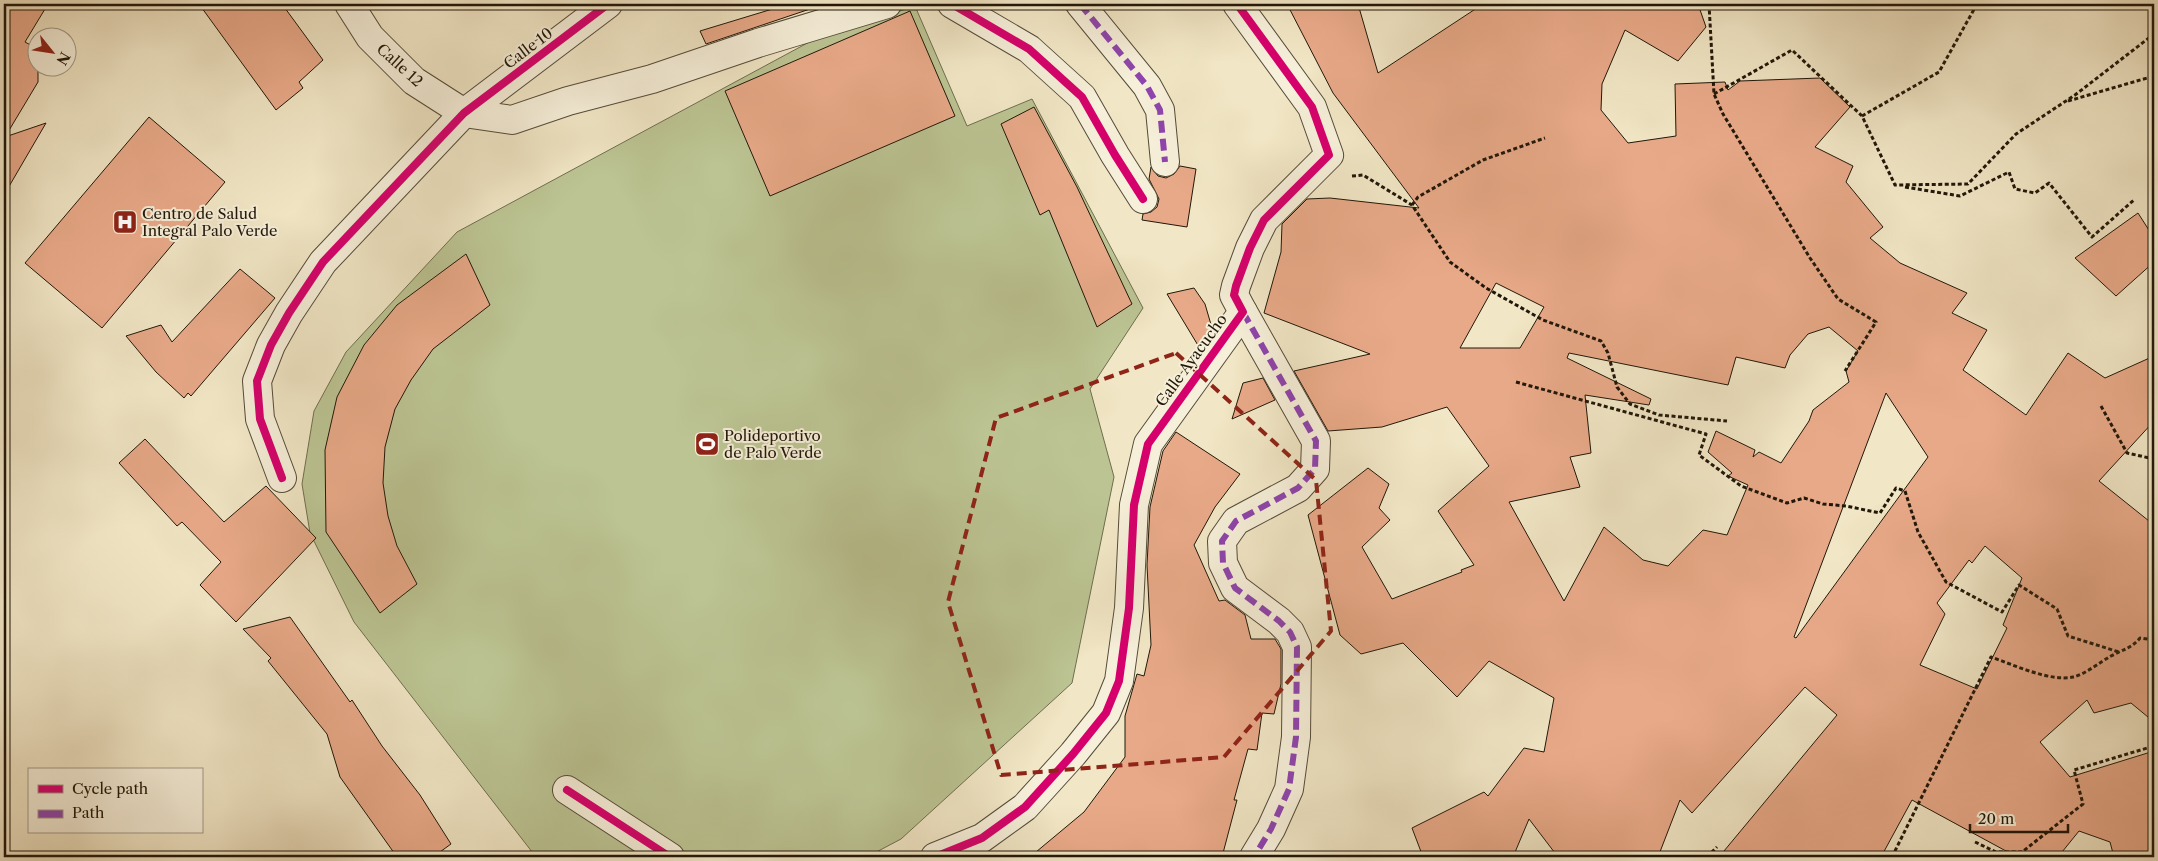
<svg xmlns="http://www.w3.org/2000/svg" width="2158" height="861" viewBox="0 0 2158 861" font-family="'Libre Caslon Text',serif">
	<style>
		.pitch { fill: #bcc493; stroke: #6e6e4e }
		.building { fill: #e8a988; stroke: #211709; fill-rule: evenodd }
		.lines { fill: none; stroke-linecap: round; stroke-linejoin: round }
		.minor-casing { stroke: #554b38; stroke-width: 30 }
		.path { stroke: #211709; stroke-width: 3; stroke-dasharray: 4 2.5; stroke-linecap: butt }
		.minor { stroke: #f6efd9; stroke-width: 28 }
		.quiet { stroke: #8e44ad; stroke-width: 6; stroke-dasharray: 12 6; stroke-linecap: butt }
		.cycleway-casing { stroke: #f6efd9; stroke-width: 11 }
		.cycleway { stroke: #d6006c; stroke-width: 8 }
		.marked { fill: none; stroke: #8f2418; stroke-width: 4; stroke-dasharray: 10 6; stroke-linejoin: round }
		.labels { text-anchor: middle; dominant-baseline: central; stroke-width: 4; stroke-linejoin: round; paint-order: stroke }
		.street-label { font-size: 15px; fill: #211709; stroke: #f6efd9 }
		.poi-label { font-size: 15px; fill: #211709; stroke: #f6efd9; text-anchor: start }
	</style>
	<rect width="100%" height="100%" fill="#f1e6c5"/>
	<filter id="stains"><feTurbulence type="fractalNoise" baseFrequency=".004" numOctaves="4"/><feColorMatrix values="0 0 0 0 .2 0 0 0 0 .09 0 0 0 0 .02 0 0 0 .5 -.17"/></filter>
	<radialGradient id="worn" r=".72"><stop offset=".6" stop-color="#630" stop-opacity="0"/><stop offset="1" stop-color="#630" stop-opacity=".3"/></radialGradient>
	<polygon class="pitch" points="915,6 967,126 1032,99 1143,308 1090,389 1114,477 1072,683 901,839 867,857 536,857 354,622 310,533 302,484 314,411 346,352 457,232 813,40"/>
	<g class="building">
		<polygon points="4,4 48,4 25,42 38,49 38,82 5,137 46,123 4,195"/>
		<polygon points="199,4 282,4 323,60 299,82 303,88 276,110"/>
		<polygon points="789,4 808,4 810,9 706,44 700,31"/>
		<path d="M1287,4H1358L1378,73L1483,4H1698L1706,27L1678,61L1625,30L1602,84L1601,110L1628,143L1676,136L1675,84L1725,82L1728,90L1740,81L1820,78L1850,107L1815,147L1853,166L1846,182L1883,227L1870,238L1900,263L1967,293L1952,313L1987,330L1963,370L2026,415L2068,353L2105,378L2154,356V421L2099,481L2154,525V722L2131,703L2094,713L2087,700L2040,742L2070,777L2154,751V857H2114L2110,842L2079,831L2058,857H2017L1912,800L1881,857H1719L1837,715L1805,687L1692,813L1680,800L1658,857H1558L1529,819L1513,857H1423L1412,828L1484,792L1488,796L1524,748L1544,752L1554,698L1489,661L1457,697L1403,643L1361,654L1340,635L1308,515L1368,468L1389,484L1379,508L1390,520L1362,547L1392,599L1462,572L1461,570L1474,565L1438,511L1489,466L1447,407L1382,427L1328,431L1294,371L1370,354L1264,313L1281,252L1282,224L1307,199L1330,198L1419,208L1333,93ZM1496,283L1544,307L1520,348H1460ZM1829,327L1858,351L1846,371L1849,382L1813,410L1809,421L1781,463L1759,452L1753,457L1755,450L1716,431L1708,452L1732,473L1728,476L1748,485L1727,535L1703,530L1668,566L1643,560L1604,527L1564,601L1509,502L1580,487L1570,457L1591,453L1585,395L1649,405L1651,399L1567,358L1569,353L1728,385L1736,357L1785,368L1790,355L1808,334ZM1886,393L1928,457L1796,638L1794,637ZM1985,546L2022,578L2003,625L2007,628L1977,689L1920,665L1945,614L1937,603L1969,560L1972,563Z"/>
		<polygon points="910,11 955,116 770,196 725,91"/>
		<polygon points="1034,107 1077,187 1132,304 1097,327 1049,210 1040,215 1001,124"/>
		<polygon points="149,117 225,182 102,328 25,263"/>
		<polygon points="1180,166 1196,169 1187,227 1142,220 1143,214 1151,212 1157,207 1159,199 1149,179 1151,167 1158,176 1166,178 1174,174"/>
		<polygon points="2138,213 2154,238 2154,262 2116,296 2075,258"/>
		<polygon points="466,254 490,305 433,349 411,380 395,409 385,447 383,483 388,516 397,546 417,584 380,613 326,532 325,450 337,397 364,345 397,305"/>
		<polygon points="240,269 275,298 191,396 188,393 184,398 156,372 126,336 161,325 172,342"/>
		<polygon points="1194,288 1205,304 1212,328 1199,347 1167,294"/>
		<polygon points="1263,378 1275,400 1232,419 1243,383"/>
		<polygon points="1176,432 1240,474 1215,507 1194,545 1219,601 1225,600 1245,615 1251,639 1275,639 1281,649 1281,684 1274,714 1262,713 1257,750 1248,749 1234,800 1237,800 1222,857 1030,857 1084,812 1125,757 1125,716 1137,674 1144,676 1151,645 1147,565 1150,507 1163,451"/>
		<polygon points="145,439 224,522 266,486 316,538 236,622 200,585 221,562 182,522 177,526 119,463"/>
		<polygon points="290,617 350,702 352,700 382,746 420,795 451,844 433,857 397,857 340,777 327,734 268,661 271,658 243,629"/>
	</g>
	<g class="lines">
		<defs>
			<g id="minor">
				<polyline points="349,4 370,37 414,81 464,113 512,120 568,101 652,79 758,43 887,4"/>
				<polyline points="952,4 1029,49 1082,97 1115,155 1143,199"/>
				<polyline points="1080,4 1147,86 1160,110 1165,162"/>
				<polyline points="1243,312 1316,441 1315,469 1298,488 1236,521 1222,541 1223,563 1235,588 1279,621 1290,632 1297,647 1296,737 1289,789 1271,829 1254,857"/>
				<polyline points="282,478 260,419 257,381 271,345 289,313 323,262 464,113 608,4"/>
				<polyline points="567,790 670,857"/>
				<polyline points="935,857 982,838 1025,807 1073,754 1106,713 1119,681 1129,608 1134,505 1148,444 1243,312 1234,295 1236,286 1250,248 1264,220 1329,155 1312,107 1237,4"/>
			</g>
		</defs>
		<use href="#minor" class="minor-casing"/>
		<g class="path">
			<polyline points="1709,4 1714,94 1723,114 1810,258 1838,299 1876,322 1845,371"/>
			<polyline points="1714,94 1792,50 1862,116 1895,185 1968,184 2016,134 2075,95 2154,34"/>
			<polyline points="2068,101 2154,76"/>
			<polyline points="1862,116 1939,72 1977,4"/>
			<polyline points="1352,176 1363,175 1412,205 1450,262 1486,288 1543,320 1601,341 1608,353 1617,387 1630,404 1659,415 1727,421"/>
			<polyline points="1905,187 1960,196 2009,172 2015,189 2035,193 2049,183 2092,237 2135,199"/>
			<polyline points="1412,205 1418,197 1483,160 1545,138"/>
			<polyline points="1516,382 1706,434 1699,455 1741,486 1787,503 1804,498 1823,504 1846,506 1880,513 1896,488 1905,491 1918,532 1946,582 2002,612 2019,585 2057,609 2068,636 2119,652"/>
			<polyline points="2101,406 2127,453 2154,459"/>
			<polyline points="1975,842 1996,852 2022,852 2083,804 2074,770 2154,746"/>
			<polyline points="1707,857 1717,847"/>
			<path d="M1892,857L1991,657C2014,665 2050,682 2073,677C2086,674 2100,662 2111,656C2122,650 2132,648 2140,638L2154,640"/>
		</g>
		<use href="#minor" class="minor"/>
		<g class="quiet">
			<polyline points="1080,4 1147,86 1160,110 1165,162"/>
			<polyline points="1243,312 1316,441 1315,469 1298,488 1236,521 1222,541 1223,563 1235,588 1279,621 1290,632 1297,647 1296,737 1289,789 1271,829 1254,857"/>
		</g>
		<defs>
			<g id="cycleway">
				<polyline points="952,4 1029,49 1082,97 1115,155 1143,199"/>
				<polyline points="282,478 260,419 257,381 271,345 289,313 323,262 464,113 608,4"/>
				<polyline points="567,790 670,857"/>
				<polyline points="935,857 982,838 1025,807 1073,754 1106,713 1119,681 1129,608 1134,505 1148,444 1243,312 1234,295 1236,286 1250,248 1264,220 1329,155 1312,107 1237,4"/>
			</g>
		</defs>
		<use href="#cycleway" class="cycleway-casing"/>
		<use href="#cycleway" class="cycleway"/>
	</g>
	<path class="marked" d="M1176,353L1316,480L1331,631L1224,757L1001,775L948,602L996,418Z"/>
	<defs>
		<symbol id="hospital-square" viewBox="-11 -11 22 22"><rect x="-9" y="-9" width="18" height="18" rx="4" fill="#8f2418" stroke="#f6efd9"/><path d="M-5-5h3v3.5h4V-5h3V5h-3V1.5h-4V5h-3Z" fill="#fff"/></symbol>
		<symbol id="stadium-square" viewBox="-11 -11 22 22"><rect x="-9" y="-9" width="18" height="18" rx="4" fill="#8f2418" stroke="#f6efd9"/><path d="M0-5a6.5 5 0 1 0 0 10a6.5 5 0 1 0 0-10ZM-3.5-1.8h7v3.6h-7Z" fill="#fff"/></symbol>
	</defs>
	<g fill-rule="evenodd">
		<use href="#hospital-square" x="111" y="208" width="28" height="28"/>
		<use href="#stadium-square" x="693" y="430" width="28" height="28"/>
	</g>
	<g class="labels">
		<g class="street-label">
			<text transform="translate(528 48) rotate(-37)">Calle 10</text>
			<text transform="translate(400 65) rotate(42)">Calle 12</text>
			<text transform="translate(1191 360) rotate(-54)">Calle Ayacucho</text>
		</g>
		<g class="poi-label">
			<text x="142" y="213">Centro de Salud<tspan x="142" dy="17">Integral Palo Verde</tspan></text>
			<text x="724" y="435">Polideportivo<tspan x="724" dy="17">de Palo Verde</tspan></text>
		</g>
	</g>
	<rect width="2158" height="861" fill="none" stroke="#f1e6c5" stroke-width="20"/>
	<rect x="5" y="5" width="2148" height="851" fill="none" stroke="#211709" stroke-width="2.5"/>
	<rect x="10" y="10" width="2138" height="841" fill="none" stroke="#211709"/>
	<rect x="28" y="768" width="175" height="65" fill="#f6efd9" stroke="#a19986"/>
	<rect x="38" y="785" width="25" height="8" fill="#d6006c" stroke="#a19986"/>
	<text x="72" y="794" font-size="15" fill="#211709">Cycle path</text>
	<rect x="38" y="810" width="25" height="8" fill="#8e44ad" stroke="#a19986"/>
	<text x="72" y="818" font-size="15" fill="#211709">Path</text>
	<g transform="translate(52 52) rotate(120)"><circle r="24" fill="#f6efd9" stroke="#a19986"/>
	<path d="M0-4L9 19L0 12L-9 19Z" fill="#8f2418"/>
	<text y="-8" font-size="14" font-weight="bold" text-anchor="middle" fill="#211709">N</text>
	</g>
	<path d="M1970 824v8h98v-8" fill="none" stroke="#211709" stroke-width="2.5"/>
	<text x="1978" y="824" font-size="15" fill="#211709" stroke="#f6efd9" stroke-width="4" paint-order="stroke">20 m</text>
	<rect width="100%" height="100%" filter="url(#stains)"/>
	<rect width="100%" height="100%" fill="url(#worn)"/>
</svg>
